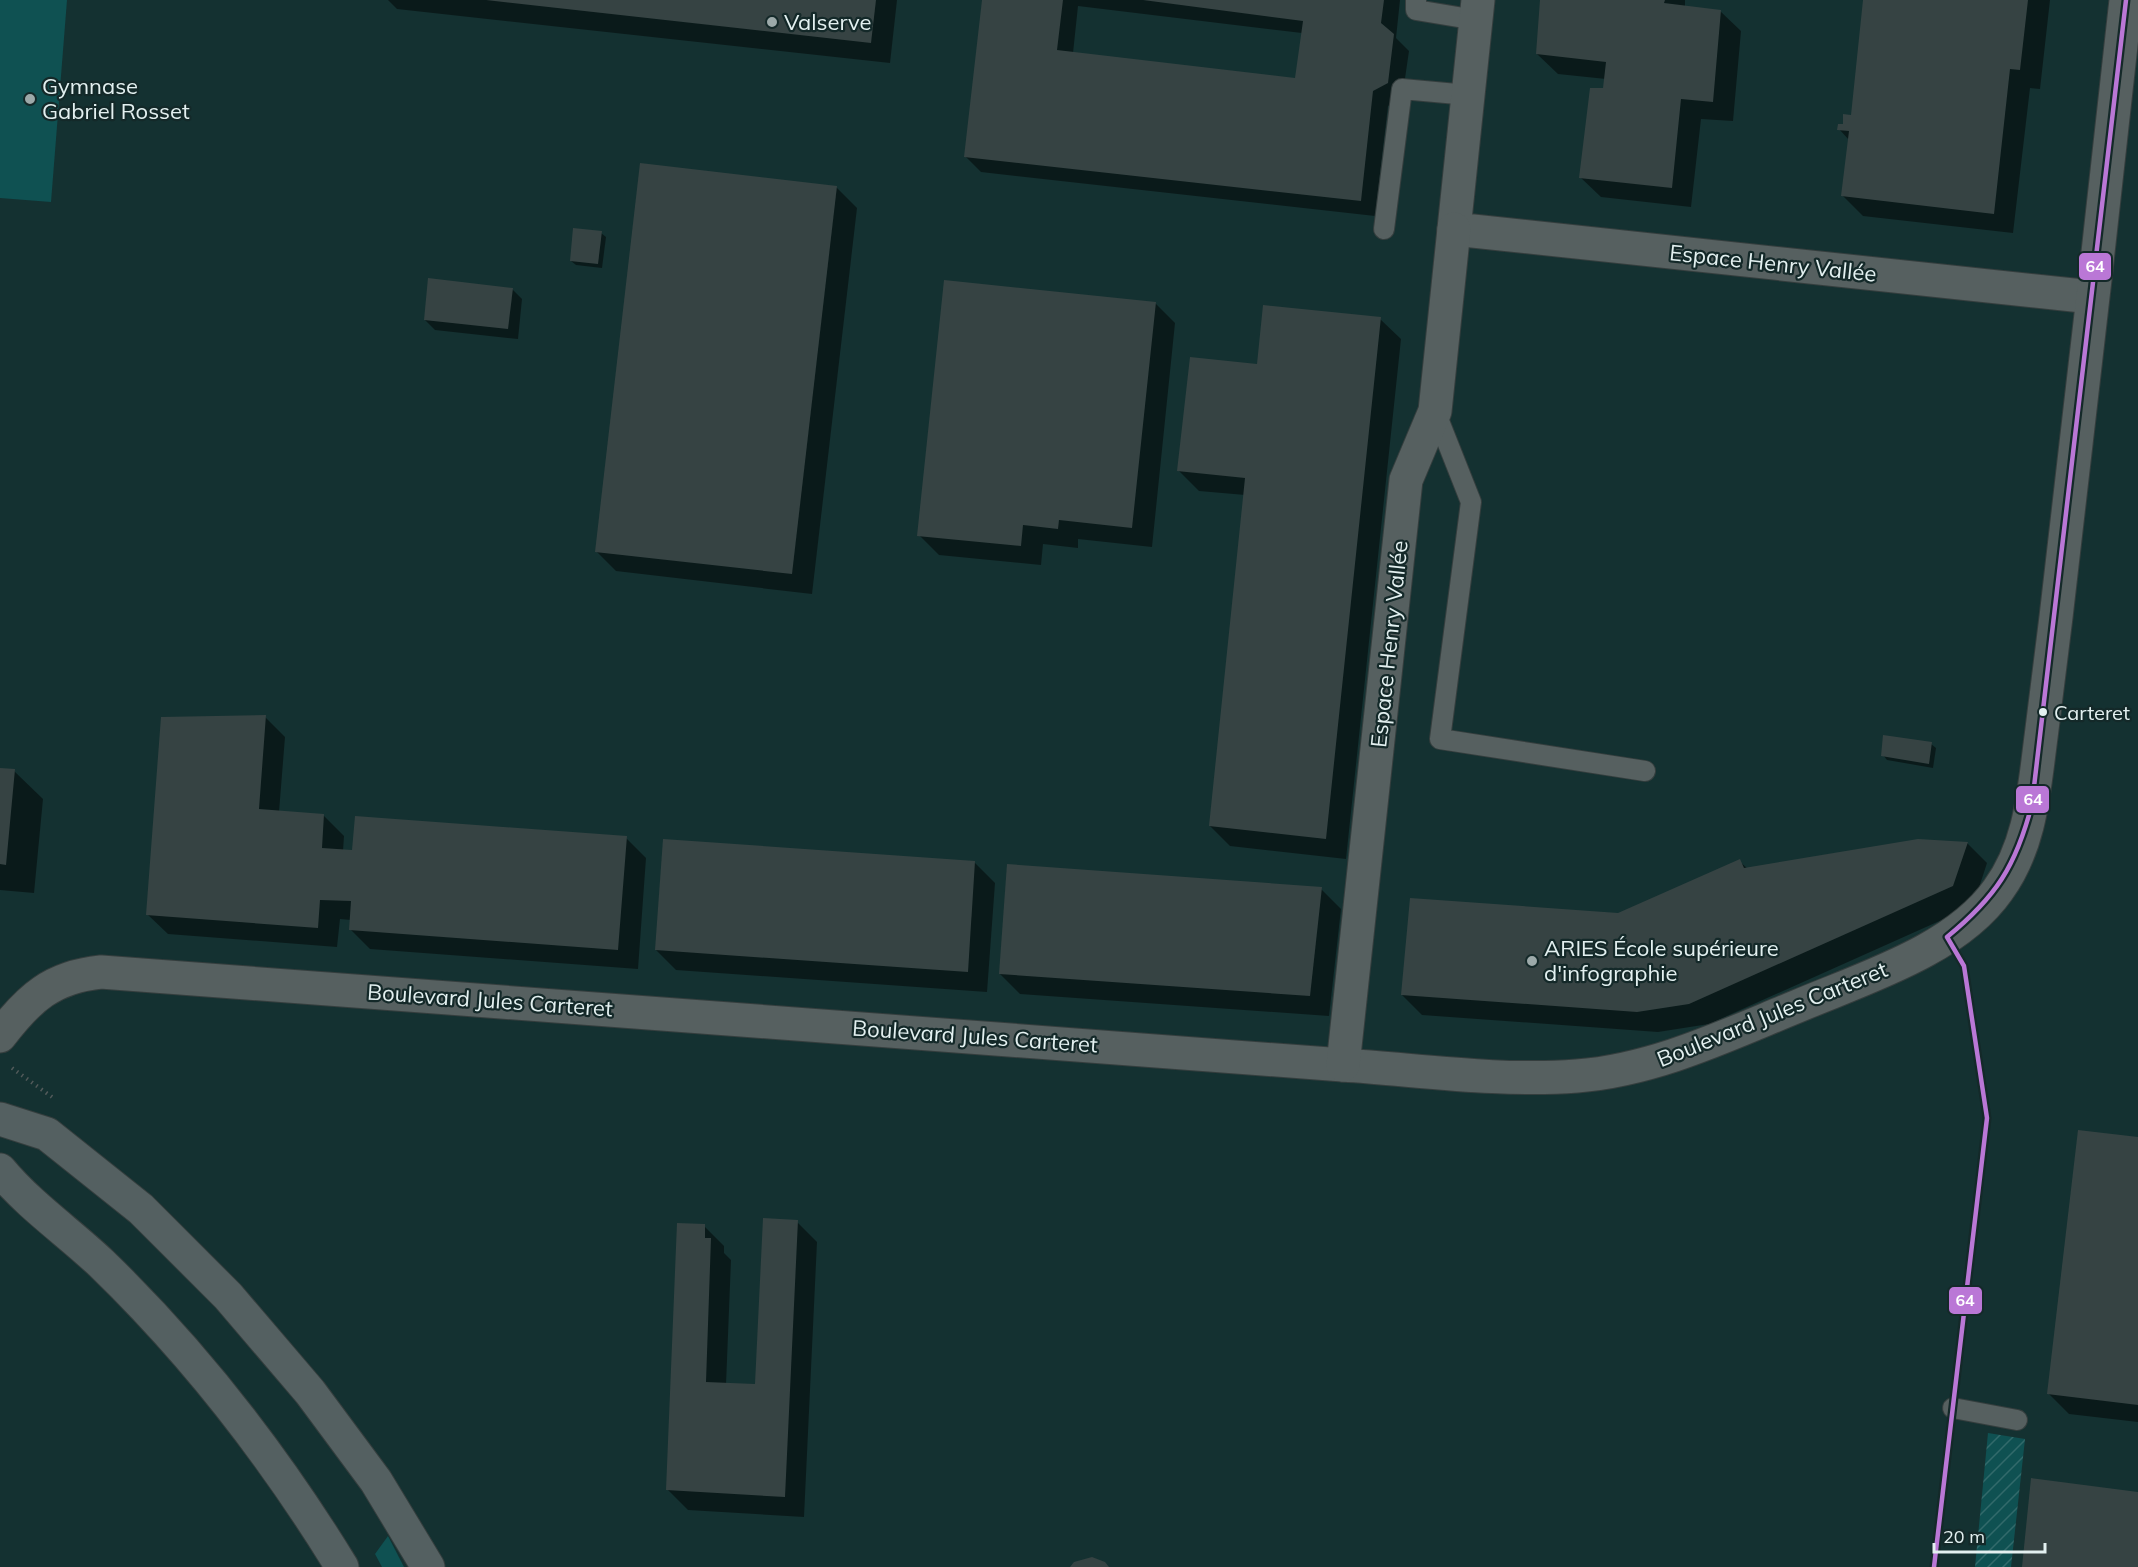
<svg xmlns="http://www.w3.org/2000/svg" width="2138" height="1567" viewBox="0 0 2138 1567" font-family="Mulish,sans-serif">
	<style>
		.built { fill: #143131 }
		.grass { fill: #0f5152 }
		.garden { fill: url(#garden-furrows) }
		.shadow { fill: #0007; fill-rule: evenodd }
		.building { fill: #364343 }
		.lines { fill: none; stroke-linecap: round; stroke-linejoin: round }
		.service-casing { stroke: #353e3e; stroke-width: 22 }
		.minor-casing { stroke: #353e3e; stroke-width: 35 }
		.primary-casing { stroke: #353e3e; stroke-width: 35 }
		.path { stroke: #525a5a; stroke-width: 4; stroke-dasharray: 1.5 4.5; stroke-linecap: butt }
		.service { stroke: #566060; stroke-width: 20 }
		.minor { stroke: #566060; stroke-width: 33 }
		.primary { stroke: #546061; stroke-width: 33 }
		.bus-1-casing { stroke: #142929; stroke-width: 9 }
		.bus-1 { stroke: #ba77d6; stroke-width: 4.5 }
		.poi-dot { fill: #9ca9a9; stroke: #142929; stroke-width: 2 }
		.bus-dot { fill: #e3f0f0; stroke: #142929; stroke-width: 2 }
		.labels { text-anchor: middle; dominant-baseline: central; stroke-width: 4.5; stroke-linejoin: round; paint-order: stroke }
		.bus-label { font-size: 20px; fill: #e3f0f0; stroke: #142929; text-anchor: start }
		.poi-label { font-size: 22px; fill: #e3f0f0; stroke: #142929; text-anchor: start }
		.street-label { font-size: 22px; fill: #e3f0f0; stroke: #142929 }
		.line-badge { stroke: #142929; stroke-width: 2 }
		.badge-label { font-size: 16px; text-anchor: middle; font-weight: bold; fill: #fff }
	</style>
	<defs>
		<pattern id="garden-furrows" width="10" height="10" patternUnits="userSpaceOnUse" patternTransform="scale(1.5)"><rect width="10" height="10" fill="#0f5152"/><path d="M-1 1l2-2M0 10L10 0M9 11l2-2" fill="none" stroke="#326a6b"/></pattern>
	</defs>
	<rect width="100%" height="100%" fill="#192424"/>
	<rect class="built" x="0" y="0" width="2138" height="1567"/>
	<g class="grass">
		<polygon points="0,0 67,0 51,202 0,198"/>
		<polygon points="388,1536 404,1567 382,1567 375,1554"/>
	</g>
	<polygon class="garden" points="1988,1433 2025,1439 2011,1567 1975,1567"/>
	<g class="shadow">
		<polygon points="388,0 897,0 890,63 397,9"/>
		<path d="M983,0H1400L1396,38L1409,51L1402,99L1388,106L1375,216L981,172L965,156ZM1078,6L1302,33L1297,79L1073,53Z"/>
		<polygon points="1542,0 1685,0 1685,7 1720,11 1741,31 1733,121 1701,119 1691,207 1601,197 1580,177 1606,79 1558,74 1537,54"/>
		<polygon points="1865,0 2050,0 2040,89 2030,88 2013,233 1863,216 1843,196 1849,140 1839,129 1852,117"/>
		<polygon points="642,165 837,188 857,208 812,594 616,571 596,551"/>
		<polygon points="601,233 606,237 602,268 576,265 571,261"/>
		<polygon points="512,289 522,299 518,339 435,330 425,320"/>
		<polygon points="1155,303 1175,323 1152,547 1078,539 1078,548 1043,544 1041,565 939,555 919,535"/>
		<polygon points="1380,319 1401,339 1346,859 1230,846 1210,826 1245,495 1199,491 1179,471"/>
		<polygon points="265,717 285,737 279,812 324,816 344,836 343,851 626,838 646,858 638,969 370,949 350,929 351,920 340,919 337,947 168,934 147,914"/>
		<polygon points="1931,744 1936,748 1933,768 1887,760 1883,755"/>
		<polygon points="0,770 14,771 43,799 34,893 0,890"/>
		<polygon points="1967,843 1987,863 1973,906 1709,1024 1658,1032 1422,1015 1402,995 1619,914 1739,861 1748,869"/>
		<polygon points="975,863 995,883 987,992 676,970 656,950"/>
		<polygon points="1321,889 1341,909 1329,1016 1020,994 1000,974"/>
		<polygon points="2138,1139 2138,1422 2069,1414 2049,1394"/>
		<polygon points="797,1222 817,1242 804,1517 688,1510 668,1490 704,1226 724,1246 724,1253 731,1260 726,1385 757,1386"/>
	</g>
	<g class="building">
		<polygon points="486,0 876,0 871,43"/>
		<polygon points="982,0 1063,0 1057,50 1295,78 1303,21 1143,0 1384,0 1381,23 1394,34 1388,83 1373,91 1361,201 964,157"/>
		<polygon points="1540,0 1665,0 1664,3 1721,10 1713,102 1681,99 1672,188 1579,178 1590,88 1603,88 1606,62 1536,54"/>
		<polygon points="1863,0 2028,0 2020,70 2010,69 1994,214 1841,196 1849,131 1837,130 1838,124 1843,124 1843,114 1851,115"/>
		<polygon points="640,163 837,186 792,574 595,552"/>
		<polygon points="573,228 602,231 598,264 570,261"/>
		<polygon points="428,278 513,288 508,329 424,320"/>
		<polygon points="944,280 1156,302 1132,528 1059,520 1058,529 1023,525 1021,546 917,536"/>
		<polygon points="1263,305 1381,317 1326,839 1209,826 1245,478 1177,471 1190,357 1257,364"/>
		<polygon points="266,715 259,809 324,814 322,848 352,850 355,816 627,836 618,950 349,930 351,901 320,900 318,928 146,915 161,717"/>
		<polygon points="1883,735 1932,742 1929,764 1881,756"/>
		<polygon points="0,768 15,769 6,865 0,864"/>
		<polygon points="663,839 975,861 968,972 655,950"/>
		<polygon points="1918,839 1968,842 1953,886 1689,1004 1637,1012 1401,995 1410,898 1618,913 1740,859 1744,868"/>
		<polygon points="1007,864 1322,887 1310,996 999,974"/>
		<polygon points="2078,1130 2138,1137 2138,1405 2047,1394"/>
		<polygon points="763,1218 798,1220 785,1497 666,1490 677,1223 705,1224 705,1238 711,1238 706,1382 755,1384"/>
		<polygon points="2031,1478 2138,1492 2138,1567 2022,1567"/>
		<polygon points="1092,1557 1105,1562 1109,1567 1070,1567 1074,1562"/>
	</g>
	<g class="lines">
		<defs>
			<g id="service">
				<polyline points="1416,0 1416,10 1476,20"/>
				<polyline points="1384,229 1402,89 1468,95"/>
				<polyline points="1435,411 1471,502 1440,739 1645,771"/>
				<polyline points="1953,1408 2017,1420"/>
			</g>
			<g id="minor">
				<polyline points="1478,0 1454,229 2092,297"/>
				<path d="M0,1036C29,998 52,977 101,972L1343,1065C1420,1070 1500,1082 1577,1076C1655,1070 1727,1035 1798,1006C1864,978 1956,950 1998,890C2031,845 2034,790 2041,737C2046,697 2051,657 2056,617C2081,411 2103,206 2126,0"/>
				<polyline points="1343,1065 1406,480 1435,411 1454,229"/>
			</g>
			<g id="primary">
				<polyline points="0,1119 47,1134 141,1209 228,1296 310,1392 376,1481 428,1567"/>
				<path d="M0,1170C30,1206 67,1231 101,1263C194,1353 274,1456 342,1567"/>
			</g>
		</defs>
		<use href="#service" class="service-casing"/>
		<use href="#minor" class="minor-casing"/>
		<use href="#primary" class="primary-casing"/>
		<polyline class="path" points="12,1068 52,1097"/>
		<use href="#service" class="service"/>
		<use href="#minor" class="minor"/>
		<use href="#primary" class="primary"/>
		<defs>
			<path id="bus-1" d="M1934,1567L1987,1118L1964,966L1947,937C1996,897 2016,866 2032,804L2126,0"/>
		</defs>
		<use href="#bus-1" class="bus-1-casing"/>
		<use href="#bus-1" class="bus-1"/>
	</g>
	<g class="poi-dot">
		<circle cx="772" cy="22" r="6"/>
		<circle cx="30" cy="99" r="6"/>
		<circle cx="1532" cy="961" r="6"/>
	</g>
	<circle class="bus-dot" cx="2043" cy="712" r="5"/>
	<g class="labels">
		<g class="bus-label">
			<text x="2054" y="712">Carteret</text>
		</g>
		<g class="poi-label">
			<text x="784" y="22">Valserve</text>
			<text x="42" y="86">Gymnase<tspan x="42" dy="25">Gabriel Rosset</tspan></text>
			<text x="1544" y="948">ARIES École supérieure<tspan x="1544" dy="25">d'infographie</tspan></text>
		</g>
		<g class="street-label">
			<text transform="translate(1773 263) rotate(6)">Espace Henry Vallée</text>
			<text transform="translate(1389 644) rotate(-84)">Espace Henry Vallée</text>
			<text transform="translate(490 1000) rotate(4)">Boulevard Jules Carteret</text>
			<text transform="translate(1772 1014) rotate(-22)">Boulevard Jules Carteret</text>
			<text transform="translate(975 1036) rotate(4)">Boulevard Jules Carteret</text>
		</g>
	</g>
	<g class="line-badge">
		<rect x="2078" y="252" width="34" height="29" rx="6" fill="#ba77d6"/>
		<rect x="2015" y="785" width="35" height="29" rx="6" fill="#ba77d6"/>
		<rect x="1948" y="1286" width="35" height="29" rx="6" fill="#ba77d6"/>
	</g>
	<g class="badge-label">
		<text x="2095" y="272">64</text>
		<text x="2033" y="805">64</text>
		<text x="1965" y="1306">64</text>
	</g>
	<path d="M1934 1543v9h111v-9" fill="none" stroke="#e3f0f0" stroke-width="3"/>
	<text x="1943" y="1543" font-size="18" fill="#e3f0f0" stroke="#142929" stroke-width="4.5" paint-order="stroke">20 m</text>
</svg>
